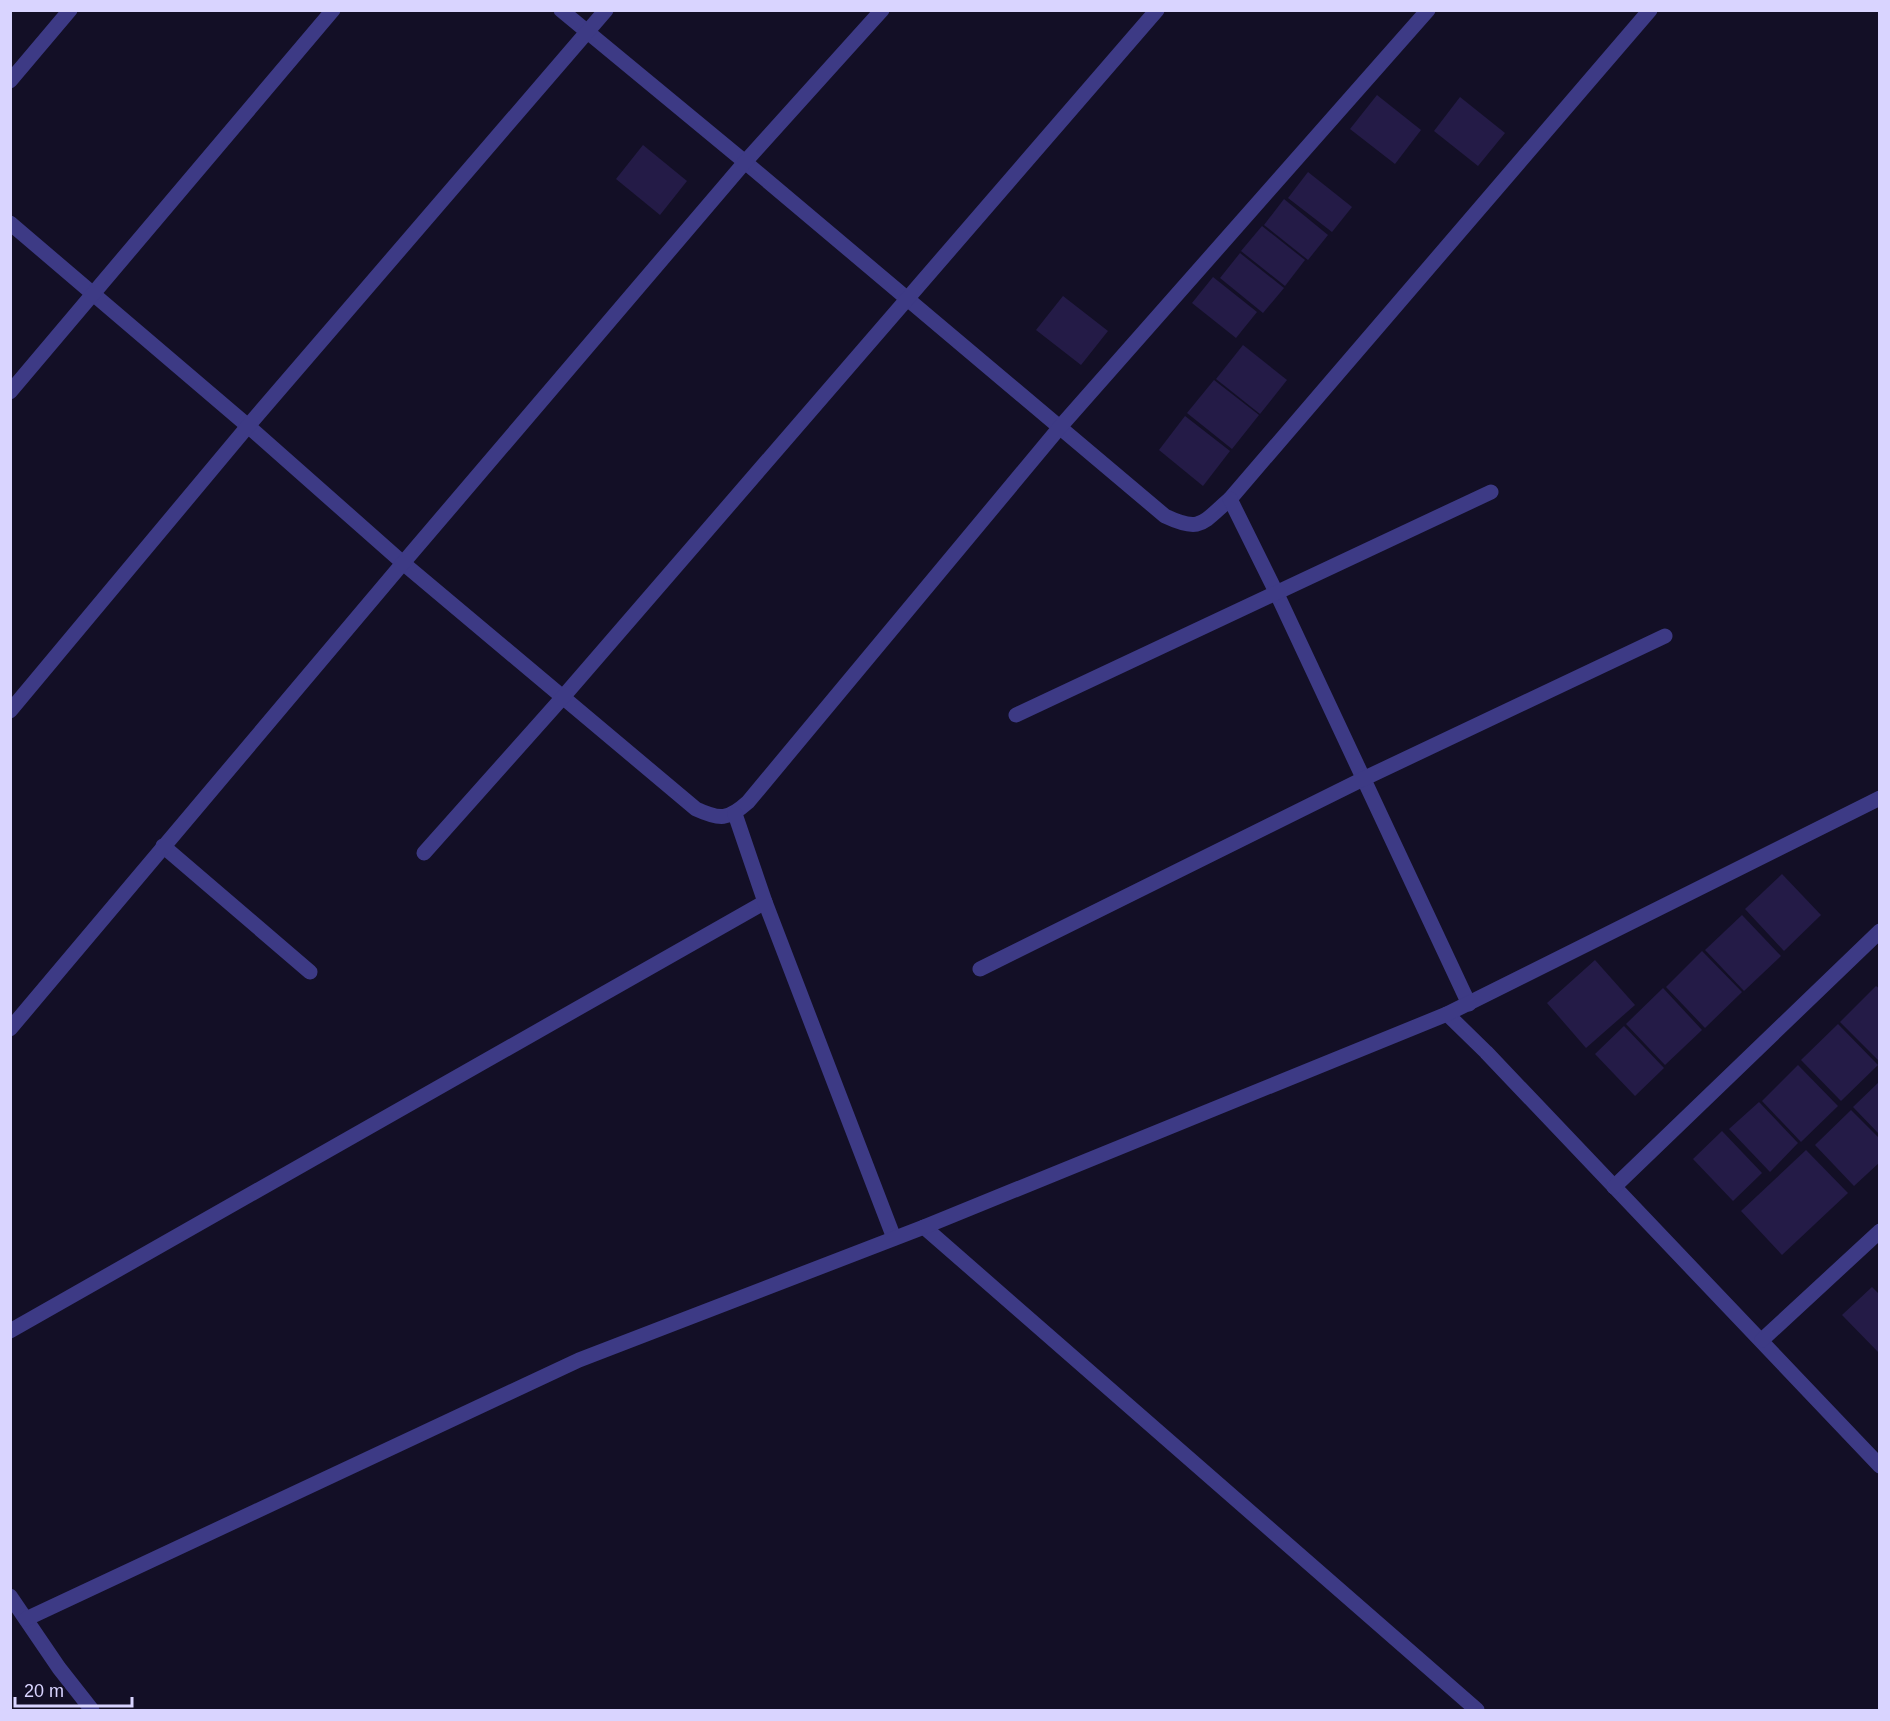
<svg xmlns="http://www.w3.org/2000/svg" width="1890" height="1721" viewBox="0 0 1890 1721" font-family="Helvetica,sans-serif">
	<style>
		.building { fill: #241b47 }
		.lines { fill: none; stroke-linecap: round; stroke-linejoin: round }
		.service { stroke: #3d3a85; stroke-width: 15 }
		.minor { stroke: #3d3a85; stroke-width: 15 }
	</style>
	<rect width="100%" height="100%" fill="#130f26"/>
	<g class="building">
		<polygon points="1377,95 1421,130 1395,164 1350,129"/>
		<polygon points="1460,97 1505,133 1478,166 1434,131"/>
		<polygon points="643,145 687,181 660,215 616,179"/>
		<polygon points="1308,172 1352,207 1332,232 1288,198"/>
		<polygon points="1284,199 1328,235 1308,260 1264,225"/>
		<polygon points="1262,226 1305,260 1285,286 1241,251"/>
		<polygon points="1240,253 1284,288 1263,313 1220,278"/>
		<polygon points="1213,277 1257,312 1236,338 1192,303"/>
		<polygon points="1063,296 1108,331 1081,365 1036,330"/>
		<polygon points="1243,345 1287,380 1260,414 1216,379"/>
		<polygon points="1214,380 1259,415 1232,449 1187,413"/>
		<polygon points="1185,416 1230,451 1203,486 1159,450"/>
		<polygon points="1782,874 1821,915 1784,951 1745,909"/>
		<polygon points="1742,915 1781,956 1744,991 1705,950"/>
		<polygon points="1702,951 1742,992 1705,1028 1666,987"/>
		<polygon points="1595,960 1635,1005 1586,1048 1547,1003"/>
		<polygon points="1876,986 1880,989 1880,1062 1840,1022"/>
		<polygon points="1663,988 1702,1030 1665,1065 1626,1024"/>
		<polygon points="1838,1024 1878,1065 1841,1101 1801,1060"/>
		<polygon points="1624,1026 1664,1068 1635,1096 1595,1054"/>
		<polygon points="1798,1065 1838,1106 1801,1142 1762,1101"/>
		<polygon points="1880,1081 1880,1135 1853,1107"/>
		<polygon points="1759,1102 1798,1143 1770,1172 1729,1129"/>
		<polygon points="1851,1110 1880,1139 1880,1162 1854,1186 1815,1145"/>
		<polygon points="1722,1131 1762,1173 1733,1201 1693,1159"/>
		<polygon points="1806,1150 1848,1193 1782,1255 1741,1211"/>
		<polygon points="1872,1287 1880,1295 1880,1354 1842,1315"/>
	</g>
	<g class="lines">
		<polyline class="service" points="10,1331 765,902"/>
		<g class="minor">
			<path d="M561,10L745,162L1165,516C1201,533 1202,523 1230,499L1650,10"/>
			<polyline points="10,81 70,10"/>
			<path d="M10,223L248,426L403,563L696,809C720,820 728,820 748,802L1060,427L1428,10"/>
			<polyline points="10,392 333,10"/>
			<polyline points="1230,499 1277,594 1469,1004"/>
			<polyline points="10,711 248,426 606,10"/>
			<polyline points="1016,715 1491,492"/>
			<polyline points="735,814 765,902 894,1238"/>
			<polyline points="163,846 310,972"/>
			<polyline points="424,853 563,697 1157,10"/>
			<polyline points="980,969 1363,779 1665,636"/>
			<polyline points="1447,1014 1486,1052 1880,1466"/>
			<polyline points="10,1029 403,563 745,162 882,10"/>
			<polyline points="1614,1187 1880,931"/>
			<polyline points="924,1227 1477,1710"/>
			<polyline points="1762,1340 1880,1231"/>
			<polyline points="10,1596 59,1668 92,1710"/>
			<polyline points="26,1619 579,1360 924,1227 1447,1014 1880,798"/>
		</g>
	</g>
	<rect width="1890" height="1721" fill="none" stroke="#d9d4ff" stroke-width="24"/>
	<path d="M15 1697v9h117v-9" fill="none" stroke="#d9d4ff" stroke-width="3"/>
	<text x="24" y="1697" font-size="18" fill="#d9d4ff" stroke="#130f26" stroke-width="4.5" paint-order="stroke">20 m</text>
</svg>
